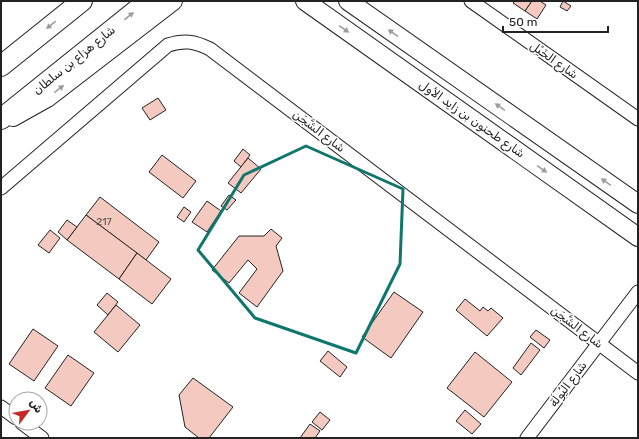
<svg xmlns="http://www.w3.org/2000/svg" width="639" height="439" viewBox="0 0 639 439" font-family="Rubik,Vazirmatn,sans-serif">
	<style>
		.building { fill: #f3c9c0; stroke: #222 }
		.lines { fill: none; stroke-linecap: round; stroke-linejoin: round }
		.street-casing { stroke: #222; stroke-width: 15 }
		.secondary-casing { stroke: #222; stroke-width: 20 }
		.primary-casing { stroke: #222; stroke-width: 22 }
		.street { stroke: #fff; stroke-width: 13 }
		.secondary { stroke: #fff; stroke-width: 18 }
		.primary { stroke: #fff; stroke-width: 20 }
		.oneway { fill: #9c9c9c }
		.marked { fill: none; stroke: #0f766e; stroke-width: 3; stroke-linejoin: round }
		.labels { text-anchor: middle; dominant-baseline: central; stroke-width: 3; stroke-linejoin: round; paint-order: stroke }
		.number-label { font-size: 10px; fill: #564c4a }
		.street-label { font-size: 12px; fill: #222; stroke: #fff }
	</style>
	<rect width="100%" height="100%" fill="#fff"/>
	<g class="building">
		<polygon points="515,1 532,1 525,11 513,3"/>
		<polygon points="532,1 540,1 546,5 537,19 525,11"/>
		<polygon points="563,1 571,6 567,11 560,7"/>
		<polygon points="158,98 166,110 150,120 142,108"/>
		<polygon points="243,149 250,155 241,167 234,161"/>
		<polygon points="162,155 196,181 183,198 149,172"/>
		<polygon points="248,158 261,169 241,193 228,183"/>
		<polygon points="229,195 236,200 227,210 221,206"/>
		<polygon points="100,197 159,242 146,260 86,215"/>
		<polygon points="207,201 221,211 207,232 192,222"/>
		<polygon points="184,207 191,212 184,222 177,217"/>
		<polygon points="86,215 137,253 119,279 67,240"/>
		<polygon points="67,220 77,227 67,240 58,232"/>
		<polygon points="271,229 282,238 276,246 283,271 257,307 239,293 257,269 248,260 229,283 212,270 239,236 264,236"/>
		<polygon points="50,230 60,238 49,253 38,245"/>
		<polygon points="137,253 171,279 152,304 119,279"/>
		<polygon points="394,292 423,312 391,358 362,337"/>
		<polygon points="107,293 118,302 108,315 97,305"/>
		<polygon points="465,299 480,311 483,307 488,311 491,308 503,318 487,336 456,310"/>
		<polygon points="116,305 140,325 118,352 94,332"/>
		<polygon points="33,329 58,346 34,381 9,364"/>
		<polygon points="536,330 550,340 544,348 530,337"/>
		<polygon points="531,343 540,350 521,375 513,368"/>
		<polygon points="328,351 347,367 340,377 320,361"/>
		<polygon points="475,352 512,382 484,417 447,388"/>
		<polygon points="68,355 94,373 71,406 45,388"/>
		<polygon points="193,378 233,407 209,438 199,438 185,427 179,395"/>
		<polygon points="465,410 481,424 472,434 456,421"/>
		<polygon points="320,412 330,420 322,430 312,422"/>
		<polygon points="310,424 320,431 315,438 300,438"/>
	</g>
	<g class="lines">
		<defs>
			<g id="street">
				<polyline points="471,1 638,119"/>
				<path d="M1,188L168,45C184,40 194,41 210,49L638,373"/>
				<polyline points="1,407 16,418"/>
				<polyline points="22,423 42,438"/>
				<polyline points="527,438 638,292"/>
			</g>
			<g id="secondary">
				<polyline points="305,1 638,237"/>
				<polyline points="348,1 638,204"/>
				<polyline points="13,117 47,98 173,1"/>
			</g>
			<g id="primary">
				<polyline points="1,66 82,1"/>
				<polyline points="1,119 148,1"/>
			</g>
		</defs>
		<use href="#street" class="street-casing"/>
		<use href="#secondary" class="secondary-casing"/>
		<use href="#primary" class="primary-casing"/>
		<use href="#street" class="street"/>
		<use href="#secondary" class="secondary"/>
		<use href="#primary" class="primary"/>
	</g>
	<defs><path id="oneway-solid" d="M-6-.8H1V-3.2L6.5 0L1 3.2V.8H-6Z"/></defs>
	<g class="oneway">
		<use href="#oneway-solid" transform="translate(129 16) rotate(-39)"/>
		<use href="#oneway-solid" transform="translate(51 25) rotate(141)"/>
		<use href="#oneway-solid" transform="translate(344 29) rotate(35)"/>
		<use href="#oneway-solid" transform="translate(393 33) rotate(-145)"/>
		<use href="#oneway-solid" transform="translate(59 89) rotate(-37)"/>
		<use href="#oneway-solid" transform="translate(500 107) rotate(-145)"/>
		<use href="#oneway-solid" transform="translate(542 169) rotate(35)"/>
		<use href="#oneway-solid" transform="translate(606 182) rotate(-145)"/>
	</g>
	<path class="marked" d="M306,146L403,189L400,264L356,353L255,318L198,250L244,175Z"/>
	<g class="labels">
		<g class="number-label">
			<text x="104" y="222">217</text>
		</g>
		<g class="street-label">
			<text transform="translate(74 60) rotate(-39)">شارع هزاع بن سلطان</text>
			<text transform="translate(554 60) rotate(35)">شارع الخَيْل</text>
			<text transform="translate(472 119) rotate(35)">شارع طحنون بن زايد الأول</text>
			<text transform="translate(319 131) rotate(37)">شارع الشَّجَن</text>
			<text transform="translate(577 327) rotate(37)">شارع الشَّجَن</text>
			<text transform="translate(568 384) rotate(-53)">شارع اليُولَة</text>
		</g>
	</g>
	<rect width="639" height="439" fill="none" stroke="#222222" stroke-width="4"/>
	<g transform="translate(28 411) rotate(58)"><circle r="19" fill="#ffffff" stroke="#a7a7a7"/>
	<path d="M0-3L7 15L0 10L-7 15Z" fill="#c62828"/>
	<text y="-6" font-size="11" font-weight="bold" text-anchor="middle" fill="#222222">ش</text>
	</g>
	<path d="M503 26v6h105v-6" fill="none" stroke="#222222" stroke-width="2"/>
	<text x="509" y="26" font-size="12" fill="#222222" stroke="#ffffff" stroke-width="3" paint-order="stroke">50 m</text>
</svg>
